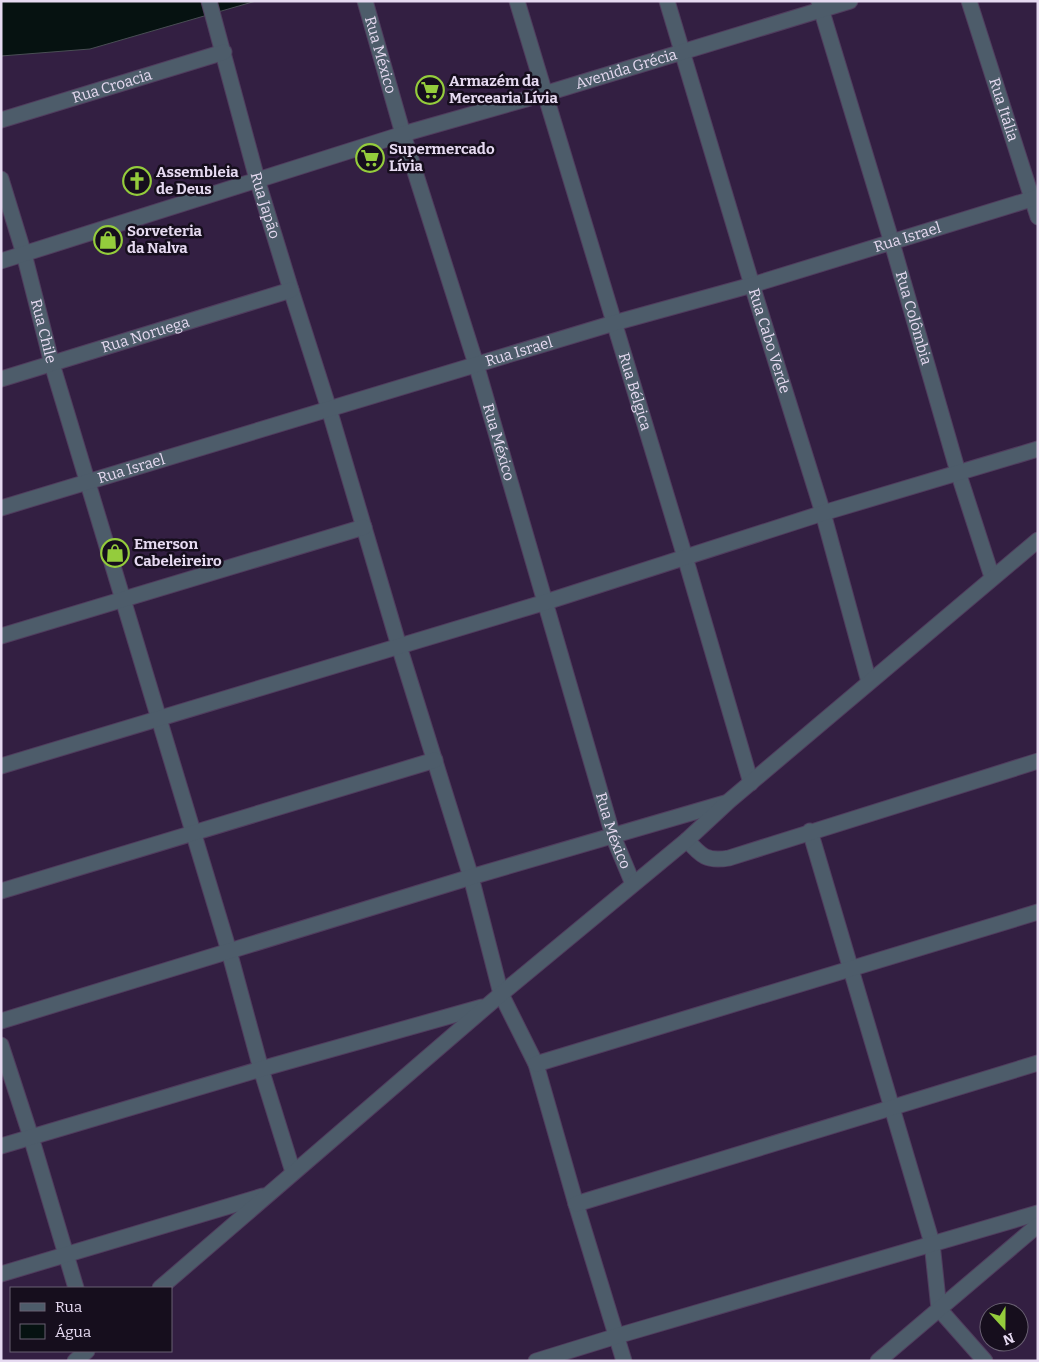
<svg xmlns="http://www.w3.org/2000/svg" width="1039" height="1362" viewBox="0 0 1039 1362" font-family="Bitter,serif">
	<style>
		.water { fill: #061211; stroke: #494e54 }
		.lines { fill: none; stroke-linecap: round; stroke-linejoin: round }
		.minor-casing { stroke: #503d5e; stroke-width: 17 }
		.minor { stroke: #4d5c6a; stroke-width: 15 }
		.labels { text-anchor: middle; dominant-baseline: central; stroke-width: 5; stroke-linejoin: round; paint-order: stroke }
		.street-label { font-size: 15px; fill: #e6daf1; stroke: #160e1d }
		.poi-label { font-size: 15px; font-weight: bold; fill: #e6daf1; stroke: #160e1d; text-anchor: start }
	</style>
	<rect width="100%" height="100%" fill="#331f42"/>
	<polygon class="water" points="1,1 256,1 90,49 1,56"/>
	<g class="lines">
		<defs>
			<g id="minor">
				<path id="s1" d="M209,1L257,179L291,290L329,409L399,646L471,877L501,994L536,1064L576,1204L624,1361"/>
				<path id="s2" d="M365,1L403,134L476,364L613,836L633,884"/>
				<path id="s3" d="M517,1L685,557L751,783"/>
				<path id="s4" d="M667,1L752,285L823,513L869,682"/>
				<path id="s5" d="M969,1L1038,217"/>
				<path id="s6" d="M819,2L892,243L958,472L992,577"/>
				<path id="s7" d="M1,120L224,52"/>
				<path id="s8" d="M1,179L24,254L52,364L229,951L261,1069L293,1172"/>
				<path id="s9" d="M1,261L403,134L544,94L850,1"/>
				<path id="s10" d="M1,379L291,290"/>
				<path id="s11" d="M1,508L614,323L752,285L1038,197"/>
				<polyline points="1,636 364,527"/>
				<polyline points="1,766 546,602 823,513 1038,449"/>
				<polyline points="810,831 932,1243 939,1309 985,1361"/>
				<path d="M687,840C701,856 707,862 729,858L1038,761"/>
				<polyline points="1,891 435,760"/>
				<polyline points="1,1021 471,877 725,803"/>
				<polyline points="1,1045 31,1137 76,1288"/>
				<polyline points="536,1064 1038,912"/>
				<polyline points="1,1146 261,1069 482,1007"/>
				<polyline points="576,1204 1038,1063"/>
				<polyline points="1,1274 263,1196"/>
				<polyline points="160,1288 501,994 687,840 729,801 1038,540"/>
				<polyline points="75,1361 87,1351"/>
				<polyline points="536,1361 617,1336 1038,1213"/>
				<polyline points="878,1361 1038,1225"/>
			</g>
		</defs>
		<use href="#minor" class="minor-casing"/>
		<use href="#minor" class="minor"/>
	</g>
	<defs>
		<symbol id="supermarket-ring" viewBox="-11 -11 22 22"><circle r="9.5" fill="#160e1d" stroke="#94cc3c" stroke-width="1.5"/><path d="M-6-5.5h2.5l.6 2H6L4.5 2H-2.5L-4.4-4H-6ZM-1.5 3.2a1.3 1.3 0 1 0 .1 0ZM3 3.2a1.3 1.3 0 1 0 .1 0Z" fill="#94cc3c"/></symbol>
		<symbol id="church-ring" viewBox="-11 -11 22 22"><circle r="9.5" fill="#160e1d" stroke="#94cc3c" stroke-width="1.5"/><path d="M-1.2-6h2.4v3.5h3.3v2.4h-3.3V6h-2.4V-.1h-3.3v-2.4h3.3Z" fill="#94cc3c"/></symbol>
		<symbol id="shop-ring" viewBox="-11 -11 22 22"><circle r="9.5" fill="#160e1d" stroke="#94cc3c" stroke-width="1.5"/><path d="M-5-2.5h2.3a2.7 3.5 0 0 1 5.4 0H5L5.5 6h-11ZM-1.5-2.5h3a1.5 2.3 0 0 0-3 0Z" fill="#94cc3c"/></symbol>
	</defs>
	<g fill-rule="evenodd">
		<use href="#supermarket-ring" x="414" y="74" width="32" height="32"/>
		<use href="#supermarket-ring" x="354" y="142" width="32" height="32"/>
		<use href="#church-ring" x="121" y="165" width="32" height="32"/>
		<use href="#shop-ring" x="92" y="224" width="32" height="32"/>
		<use href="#shop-ring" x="99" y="537" width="32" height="32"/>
	</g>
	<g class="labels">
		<g class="street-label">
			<text stroke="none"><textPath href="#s2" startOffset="56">Rua México</textPath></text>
			<text stroke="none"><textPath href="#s9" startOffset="654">Avenida Grécia</textPath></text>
			<text stroke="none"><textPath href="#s7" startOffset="116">Rua Croacia</textPath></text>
			<text stroke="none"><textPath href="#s5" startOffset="114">Rua Itália</textPath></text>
			<text stroke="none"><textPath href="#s1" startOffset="212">Rua Japão</textPath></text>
			<text stroke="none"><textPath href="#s11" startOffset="946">Rua Israel</textPath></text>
			<text stroke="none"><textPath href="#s6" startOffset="330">Rua Colômbia</textPath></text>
			<text stroke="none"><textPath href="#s8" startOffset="158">Rua Chile</textPath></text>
			<text stroke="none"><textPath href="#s10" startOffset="151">Rua Noruega</textPath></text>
			<text stroke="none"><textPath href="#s4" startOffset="355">Rua Cabo Verde</textPath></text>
			<text stroke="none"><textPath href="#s11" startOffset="541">Rua Israel</textPath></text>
			<text stroke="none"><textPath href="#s3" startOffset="408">Rua Bélgica</textPath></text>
			<text stroke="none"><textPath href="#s2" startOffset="461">Rua México</textPath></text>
			<text stroke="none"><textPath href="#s11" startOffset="136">Rua Israel</textPath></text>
			<text stroke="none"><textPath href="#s2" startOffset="866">Rua México</textPath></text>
		</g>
		<g class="poi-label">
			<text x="449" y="81">Armazém da<tspan x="449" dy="17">Mercearia Lívia</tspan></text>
			<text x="389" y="149">Supermercado<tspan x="389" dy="17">Lívia</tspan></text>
			<text x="156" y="172">Assembleia<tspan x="156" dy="17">de Deus</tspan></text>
			<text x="127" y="231">Sorveteria<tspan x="127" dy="17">da Nalva</tspan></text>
			<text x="134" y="544">Emerson<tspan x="134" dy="17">Cabeleireiro</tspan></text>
		</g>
	</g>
	<rect width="1039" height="1362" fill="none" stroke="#e6daf1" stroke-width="5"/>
	<rect x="10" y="1287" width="162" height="65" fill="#160e1d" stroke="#696072"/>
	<rect x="20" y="1303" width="25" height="8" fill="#4d5c6a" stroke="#696072"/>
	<text x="55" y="1312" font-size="15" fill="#e6daf1">Rua</text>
	<rect x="20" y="1324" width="25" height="15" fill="#061211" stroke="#696072"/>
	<text x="55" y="1337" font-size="15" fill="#e6daf1">Água</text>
	<g transform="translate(1004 1327) rotate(159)"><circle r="24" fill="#160e1d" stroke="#696072"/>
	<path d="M0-4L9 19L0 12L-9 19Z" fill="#94cc3c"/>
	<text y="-8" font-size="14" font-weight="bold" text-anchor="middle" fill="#e6daf1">N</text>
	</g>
</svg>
